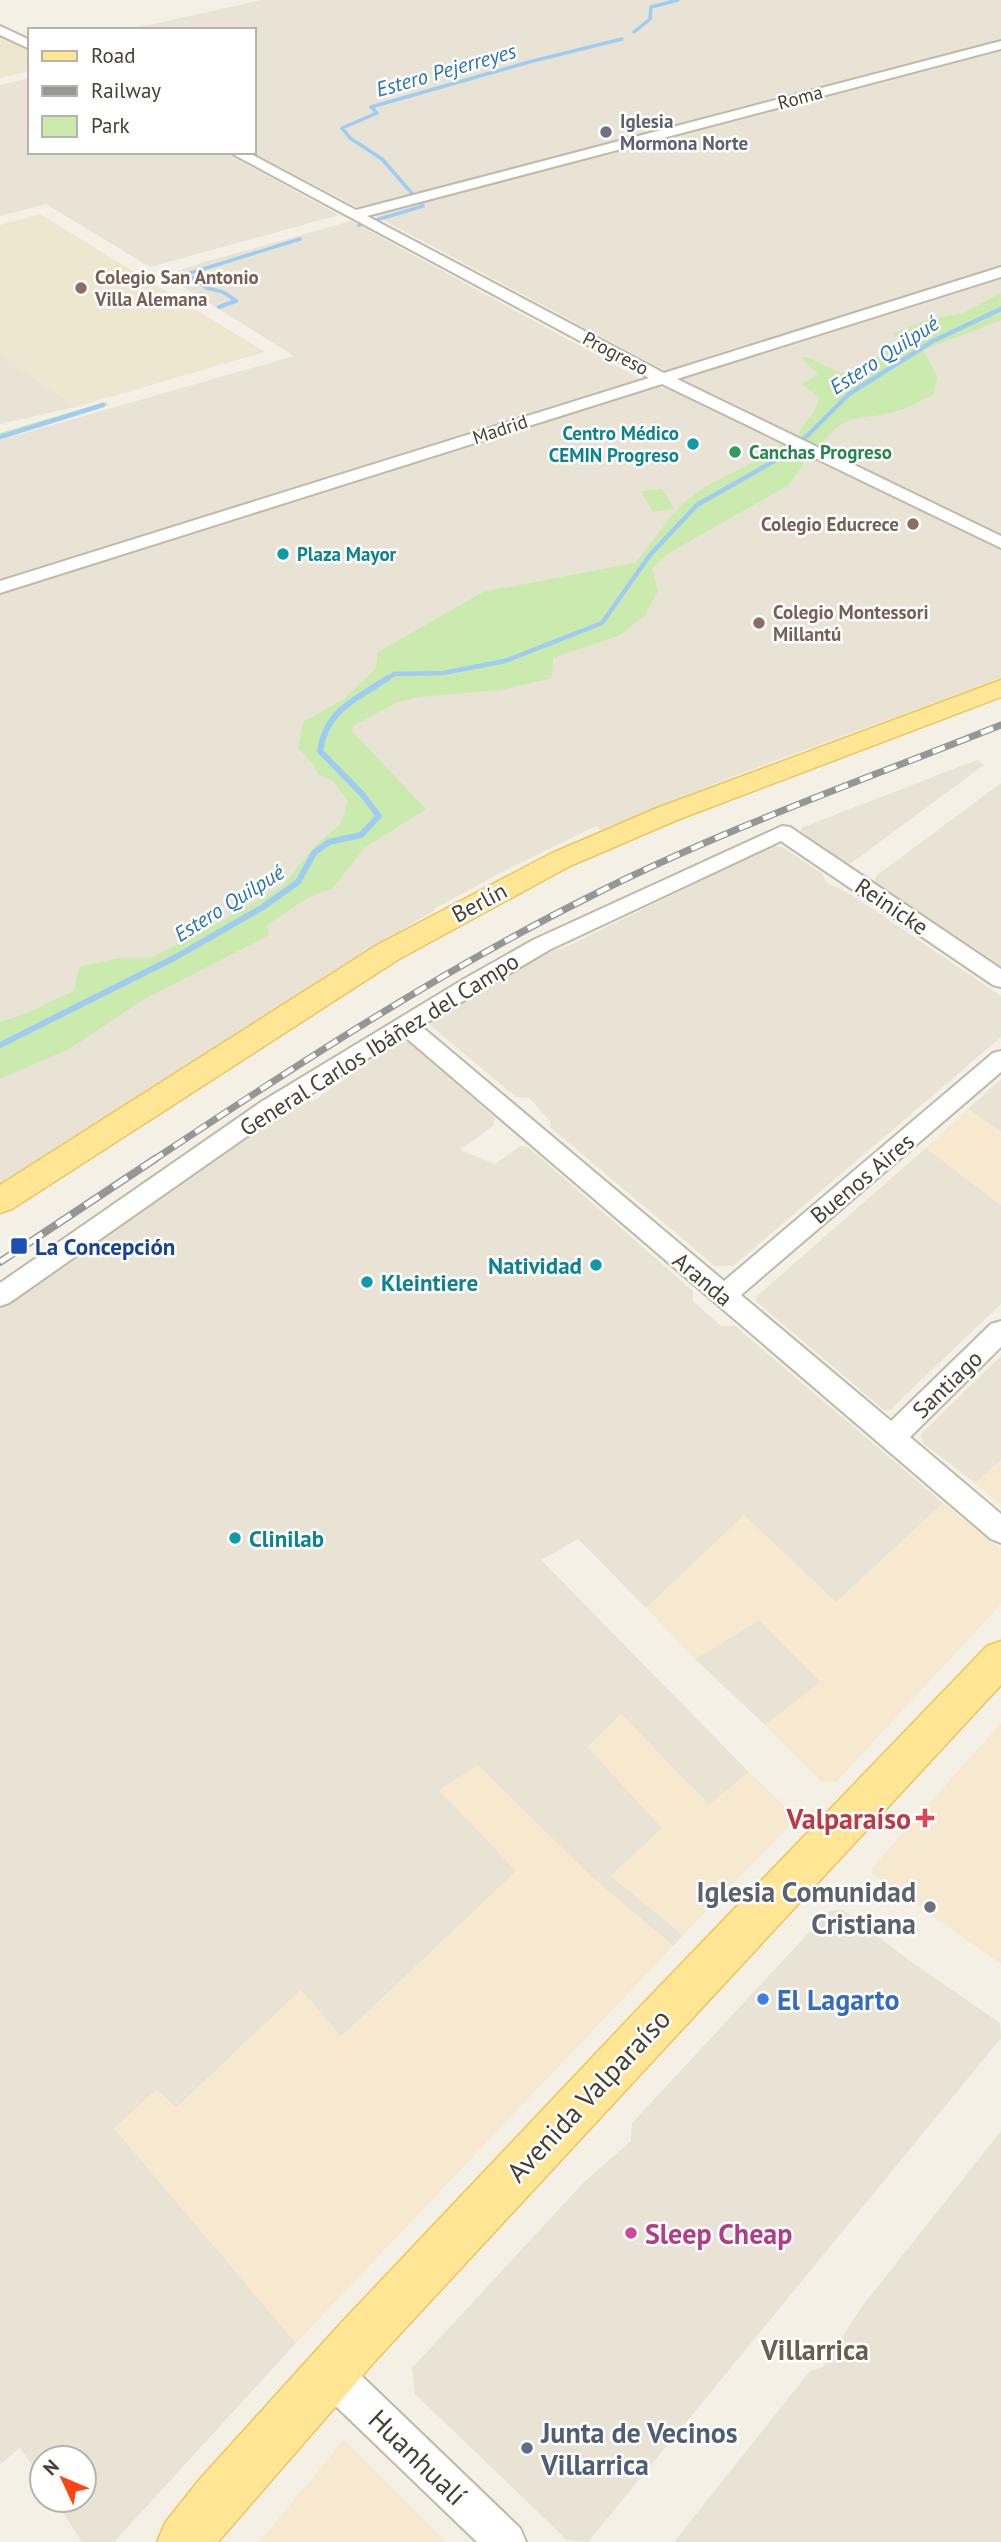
<svg xmlns="http://www.w3.org/2000/svg" width="1001" height="2542" viewBox="0 0 1001 2542" font-family="'PT Sans',sans-serif">
	<style>
		.residential { fill: #e8e3d4 }
		.commercial { fill: #f7e9d0 }
		.education { fill: #eee7cf }
		.green { fill: #cbeaad }
		.lines { fill: none; stroke-linecap: round; stroke-linejoin: round }
		.stream-far2 { stroke: #9fccf3; stroke-width: 3.5 }
		.stream-far1 { stroke: #9fccf3; stroke-width: 4.5 }
		.stream { stroke: #9fccf3; stroke-width: 6 }
		.minor-casing { stroke: #c0b9a8; stroke-width: 4 }
		.major-casing { stroke: #e9c75f; stroke-width: 3 }
		.minor { fill: #fff; fill-rule: evenodd }
		.major { fill: #ffe694; fill-rule: evenodd }
		.rail-far1-casing { stroke: #969696; stroke-width: 7 }
		.rail-casing { stroke: #969696; stroke-width: 8 }
		.rail-far1 { stroke: #fff; stroke-width: 4.5; stroke-dasharray: 13; stroke-linecap: butt }
		.rail { stroke: #fff; stroke-width: 5; stroke-dasharray: 17; stroke-linecap: butt }
		.worship-dot { fill: #6b7280; stroke: #fff; stroke-width: 2.5 }
		.education-dot { fill: #8d6e63; stroke: #fff; stroke-width: 2.5 }
		.culture-dot { fill: #0f9aa8; stroke: #fff; stroke-width: 2.5 }
		.leisure-dot { fill: #2e9e5b; stroke: #fff; stroke-width: 2.5 }
		.transit-dot { fill: #1a4fb4; stroke: #fff; stroke-width: 2.5 }
		.health-dot { fill: #e0444e; stroke: #fff; stroke-width: 2.5 }
		.shop-dot { fill: #3f7fe0; stroke: #fff; stroke-width: 2.5 }
		.hotel-dot { fill: #d1479c; stroke: #fff; stroke-width: 2.5 }
		.service-dot { fill: #5c6f8a; stroke: #fff; stroke-width: 2.5 }
		.labels { text-anchor: middle; dominant-baseline: central; stroke-width: 5; stroke-linejoin: round; paint-order: stroke }
		.far-street-label { font-size: 19px; fill: #474135; stroke: #fff }
		.far-worship-label { font-size: 19px; font-weight: bold; fill: #5b616d; stroke: #fff; text-anchor: start }
		.far-education-label { font-size: 19px; font-weight: bold; fill: #785e54; stroke: #fff; text-anchor: start }
		.far-culture-label { font-size: 19px; font-weight: bold; fill: #0d838f; stroke: #fff; text-anchor: end }
		.far-leisure-label { font-size: 19px; font-weight: bold; fill: #27864d; stroke: #fff; text-anchor: start }
		.far-water-label { font-size: 21px; font-style: italic; fill: #2973b7; stroke: #fff }
		.street-label { font-size: 23px; fill: #474135; stroke: #fff }
		.transit-label { font-size: 23px; font-weight: bold; fill: #164399; stroke: #fff; text-anchor: start }
		.culture-label { font-size: 23px; font-weight: bold; fill: #0d838f; stroke: #fff; text-anchor: start }
		.near-health-label { font-size: 28px; font-weight: bold; fill: #be3a42; stroke: #fff; text-anchor: end }
		.near-worship-label { font-size: 28px; font-weight: bold; fill: #5b616d; stroke: #fff; text-anchor: end }
		.near-shop-label { font-size: 28px; font-weight: bold; fill: #366cbe; stroke: #fff; text-anchor: start }
		.near-street-label { font-size: 28px; fill: #474135; stroke: #fff }
		.near-hotel-label { font-size: 28px; font-weight: bold; fill: #b23c85; stroke: #fff; text-anchor: start }
		.near-neighbourhood-label { font-size: 28px; font-weight: bold; fill: #6a5f4c; stroke: #fff }
		.near-service-label { font-size: 28px; font-weight: bold; fill: #4e5e75; stroke: #fff; text-anchor: start }
	</style>
	<rect width="100%" height="100%" fill="#f4f0e6"/>
	<g class="residential">
		<polygon points="262,0 1001,0 1001,40 361,209 250,152 254,152 254,30 126,30"/>
		<polygon points="1001,49 1001,678 734,776 600,830 596,826 504,871 434,909 434,911 366,950 0,1185 0,440 294,356 166,276 198,264 351,221 637,377 661,388 690,384 372,214"/>
		<polygon points="30,78 30,152 224,152 339,215 150,267 46,204 0,216 0,85"/>
		<polygon points="0,354 10,361 76,407 0,424"/>
		<polygon points="977,760 984,765 851,863 846,864 801,831 801,828"/>
		<polygon points="1001,783 1001,966 874,883 876,876"/>
		<polygon points="772,846 782,847 822,873 826,882 852,895 1001,996 1001,1037 733,1266 715,1266 550,1127 551,1122 529,1098 516,1097 430,1025 429,1020 529,959 570,945"/>
		<polygon points="409,1042 495,1118 493,1126 460,1150 495,1164 520,1146 528,1147 693,1291 693,1301 721,1326 735,1326 943,1503 836,1603 744,1516 646,1608 578,1539 541,1560 749,1772 709,1805 621,1714 663,1828 611,1876 683,1935 673,1946 593,1878 439,1790 517,1871 341,2037 301,1990 176,2108 114,2128 296,2343 114,2542 82,2542 55,2500 84,2500 84,2458 42,2458 42,2481 20,2447 0,2465 0,1309 301,1093 312,1102 397,1043"/>
		<polygon points="1001,1079 1001,1132 968,1109"/>
		<polygon points="926,1148 1001,1205 1001,1304 890,1410 884,1410 757,1302 756,1297"/>
		<polygon points="1001,1356 1001,1460 975,1483 923,1443 921,1434"/>
		<polygon points="759,1620 822,1682 765,1725 695,1659"/>
		<polygon points="843,1910 910,1961 1000,2023 1001,2038 588,2542 567,2540 415,2394 412,2368 584,2182 631,2141 632,2123 816,1925 830,1911"/>
		<polygon points="1001,2131 1001,2542 674,2542 810,2371 823,2367 860,2309"/>
	</g>
	<g class="commercial">
		<polygon points="968,1109 1001,1132 1001,1205 926,1148"/>
		<polygon points="1001,1460 1001,1505 975,1483"/>
		<polygon points="943,1503 1001,1549 1001,1604 836,1782 821,1781 765,1725 821,1682 759,1620 695,1659 646,1608 744,1515 836,1602"/>
		<polygon points="621,1714 709,1805 749,1772 788,1809 793,1822 683,1935 611,1876 662,1828 587,1747"/>
		<polygon points="1001,1723 1001,1964 873,1874 872,1868"/>
		<polygon points="478,1765 593,1878 673,1946 296,2343 114,2128 157,2089 176,2108 301,1990 342,2037 516,1871 439,1790"/>
		<polygon points="344,2440 446,2542 259,2542"/>
	</g>
	<g class="education">
		<polygon points="0,37 30,52 30,71 0,78"/>
		<polygon points="40,214 265,352 76,407 0,354 0,225"/>
	</g>
	<g class="green">
		<path d="M1001,293V320L923,350L937,376L934,394C924,399 914,405 903,409C864,424 851,405 820,446L814,443L803,450L806,453L802,467L787,486L669,553L652,568L658,591L645,616L618,636L553,658L552,678L500,690L419,697L398,702L356,724L351,730L426,809L364,848L333,888L307,898L267,925L269,935L143,1000L69,1049L0,1079V1022L25,1014L74,991L79,967L119,958H150L194,937L282,886L318,843L340,825L348,801L333,781L318,774L312,763L298,748L303,722L344,699L376,668L378,652L483,592L635,563C652,544 669,515 687,500C716,476 754,467 784,442L788,443L800,434L799,431L814,412L819,398L802,384L818,374L801,358L807,357L840,373L856,370L905,340L893,334L927,320L963,313Z"/>
		<polygon points="105,402 109,405 0,438 0,433"/>
		<polygon points="662,489 674,509 653,512 641,491"/>
	</g>
	<g class="lines">
		<g class="stream-far2">
			<polyline points="634,32 650,19 651,7 678,0"/>
			<polyline points="359,225 423,206 382,159 350,138 342,128 377,113 371,107 529,62 622,39"/>
			<polyline points="235,300 223,292 207,288 187,274 300,239"/>
		</g>
		<g class="stream-far1">
			<polyline points="219,307 236,301 233,299"/>
			<polyline points="0,437 103,405"/>
			<polyline points="385,680 394,674 443,673 505,661 602,623 650,555 697,505 776,460 807,436 849,394 933,341 1001,309"/>
		</g>
		<path class="stream" d="M0,1045L176,957L263,907L298,882L314,853L329,842L361,835L379,816L362,794L320,751C326,710 356,699 388,678"/>
		<defs>
			<g id="minor">
				<polygon points="0,26 30,40 30,49 0,35"/>
				<polygon points="1001,41 1001,49 367,216 664,373 1001,267 1001,277 677,379 1001,536 1001,548 662,384 0,593 0,581 649,378 229,152 247,152 356,210"/>
				<polygon points="782,826 790,827 1001,969 1001,987 993,985 781,841 549,950 421,1026 724,1281 993,1053 1001,1051 1001,1072 741,1295 891,1421 991,1324 1001,1321 1001,1347 910,1437 1001,1514 1001,1543 991,1539 404,1036 279,1114 9,1303 0,1306 0,1283 261,1102 464,979 533,940"/>
				<polygon points="330,2354 344,2359 520,2528 526,2542 477,2542 316,2387 311,2373 316,2359"/>
			</g>
			<g id="major">
				<polygon points="1001,680 1001,697 677,820 570,866 399,959 12,1209 0,1213 0,1185 377,945 550,854 657,808"/>
				<polygon points="1001,1641 1001,1685 376,2360 218,2542 157,2542 165,2523 199,2480 340,2324 637,2010 987,1646"/>
			</g>
		</defs>
		<use href="#minor" class="minor-casing"/>
		<use href="#major" class="major-casing"/>
		<use href="#minor" class="minor"/>
		<use href="#major" class="major"/>
		<defs>
			<path id="rail-far1" d="M152,1161C295,1066 437,973 591,896C723,829 864,780 1001,725"/>
			<polyline id="rail" points="0,1262 155,1159"/>
		</defs>
		<use href="#rail-far1" class="rail-far1-casing"/>
		<use href="#rail" class="rail-casing"/>
		<use href="#rail-far1" class="rail-far1"/>
		<use href="#rail" class="rail"/>
	</g>
	<g class="worship-dot">
		<circle cx="606" cy="132" r="7"/>
		<circle cx="930" cy="1907" r="7"/>
	</g>
	<g class="education-dot">
		<circle cx="81" cy="288" r="7"/>
		<circle cx="913" cy="524" r="7"/>
		<circle cx="759" cy="623" r="7"/>
	</g>
	<g class="culture-dot">
		<circle cx="693" cy="444" r="7"/>
		<circle cx="283" cy="554" r="7"/>
		<circle cx="596" cy="1265" r="7"/>
		<circle cx="367" cy="1282" r="7"/>
		<circle cx="235" cy="1538" r="7"/>
	</g>
	<circle class="leisure-dot" cx="735" cy="452" r="7"/>
	<rect class="transit-dot" x="10" y="1237" width="18" height="18" rx="3.5"/>
	<path class="health-dot" d="M921.5 1807.5h7v7h7v7h-7v7h-7v-7h-7v-7h7z"/>
	<circle class="shop-dot" cx="763" cy="1999" r="7"/>
	<circle class="hotel-dot" cx="631" cy="2233" r="7"/>
	<circle class="service-dot" cx="527" cy="2448" r="7"/>
	<g class="labels">
		<g class="far-street-label">
			<text transform="translate(800 97) rotate(-15)">Roma</text>
			<text transform="translate(616 353) rotate(28)">Progreso</text>
			<text transform="translate(500 429) rotate(-18)">Madrid</text>
		</g>
		<g class="far-worship-label">
			<text x="620" y="121">Iglesia<tspan x="620" dy="22">Mormona Norte</tspan></text>
		</g>
		<g class="far-education-label">
			<text x="95" y="277">Colegio San Antonio<tspan x="95" dy="22">Villa Alemana</tspan></text>
			<text x="899" y="524" text-anchor="end">Colegio Educrece</text>
			<text x="773" y="612">Colegio Montessori<tspan x="773" dy="22">Millantú</tspan></text>
		</g>
		<g class="far-culture-label">
			<text x="679" y="433">Centro Médico<tspan x="679" dy="22">CEMIN Progreso</tspan></text>
			<text x="297" y="554" text-anchor="start">Plaza Mayor</text>
		</g>
		<g class="far-leisure-label">
			<text x="749" y="452">Canchas Progreso</text>
		</g>
		<g class="far-water-label">
			<text transform="translate(446 70) rotate(-16)">Estero Pejerreyes</text>
			<text transform="translate(884 355) rotate(-33)">Estero Quilpué</text>
			<text transform="translate(229 903) rotate(-32)">Estero Quilpué</text>
		</g>
		<g class="street-label">
			<text transform="translate(479 902) rotate(-28)">Berlín</text>
			<text transform="translate(892 906) rotate(34)">Reinicke</text>
			<text transform="translate(379 1044) rotate(-32)">General Carlos Ibáñez del Campo</text>
			<text transform="translate(862 1178) rotate(-40)">Buenos Aires</text>
			<text transform="translate(703 1279) rotate(40)">Aranda</text>
			<text transform="translate(947 1384) rotate(-44)">Santiago</text>
		</g>
		<g class="transit-label">
			<text x="35" y="1246">La Concepción</text>
		</g>
		<g class="culture-label">
			<text x="582" y="1265" text-anchor="end">Natividad</text>
			<text x="381" y="1282">Kleintiere</text>
			<text x="249" y="1538">Clinilab</text>
		</g>
		<g class="near-health-label">
			<text x="911" y="1818">Valparaíso</text>
		</g>
		<g class="near-worship-label">
			<text x="916" y="1891">Iglesia Comunidad<tspan x="916" dy="32">Cristiana</tspan></text>
		</g>
		<g class="near-shop-label">
			<text x="777" y="1999">El Lagarto</text>
		</g>
		<g class="near-street-label">
			<text transform="translate(588 2095) rotate(-47)">Avenida Valparaíso</text>
			<text transform="translate(418 2457) rotate(44)">Huanhualí</text>
		</g>
		<g class="near-hotel-label">
			<text x="645" y="2233">Sleep Cheap</text>
		</g>
		<g class="near-neighbourhood-label">
			<text x="815" y="2349">Villarrica</text>
		</g>
		<g class="near-service-label">
			<text x="541" y="2432">Junta de Vecinos<tspan x="541" dy="32">Villarrica</tspan></text>
		</g>
	</g>
	<rect x="28" y="28" width="228" height="126" fill="#ffffff" stroke="#b5b3ae" stroke-width="2"/>
	<rect x="42" y="51" width="35" height="10" fill="#ffe694" stroke="#b5b3ae" stroke-width="2"/>
	<text x="91" y="63" font-size="21" fill="#474135">Road</text>
	<rect x="42" y="86" width="35" height="10" fill="#969696" stroke="#b5b3ae" stroke-width="2"/>
	<text x="91" y="98" font-size="21" fill="#474135">Railway</text>
	<rect x="42" y="116" width="35" height="21" fill="#cbeaad" stroke="#b5b3ae" stroke-width="2"/>
	<text x="91" y="133" font-size="21" fill="#474135">Park</text>
	<g transform="translate(63 2479) rotate(314)"><circle r="33" fill="#ffffff" stroke="#b5b3ae" stroke-width="2"/>
	<path d="M0-5L12 26L0 18L-12 26Z" fill="#ff4312"/>
	<text y="-10" font-size="19" font-weight="bold" text-anchor="middle" fill="#474135">N</text>
	</g>
</svg>
